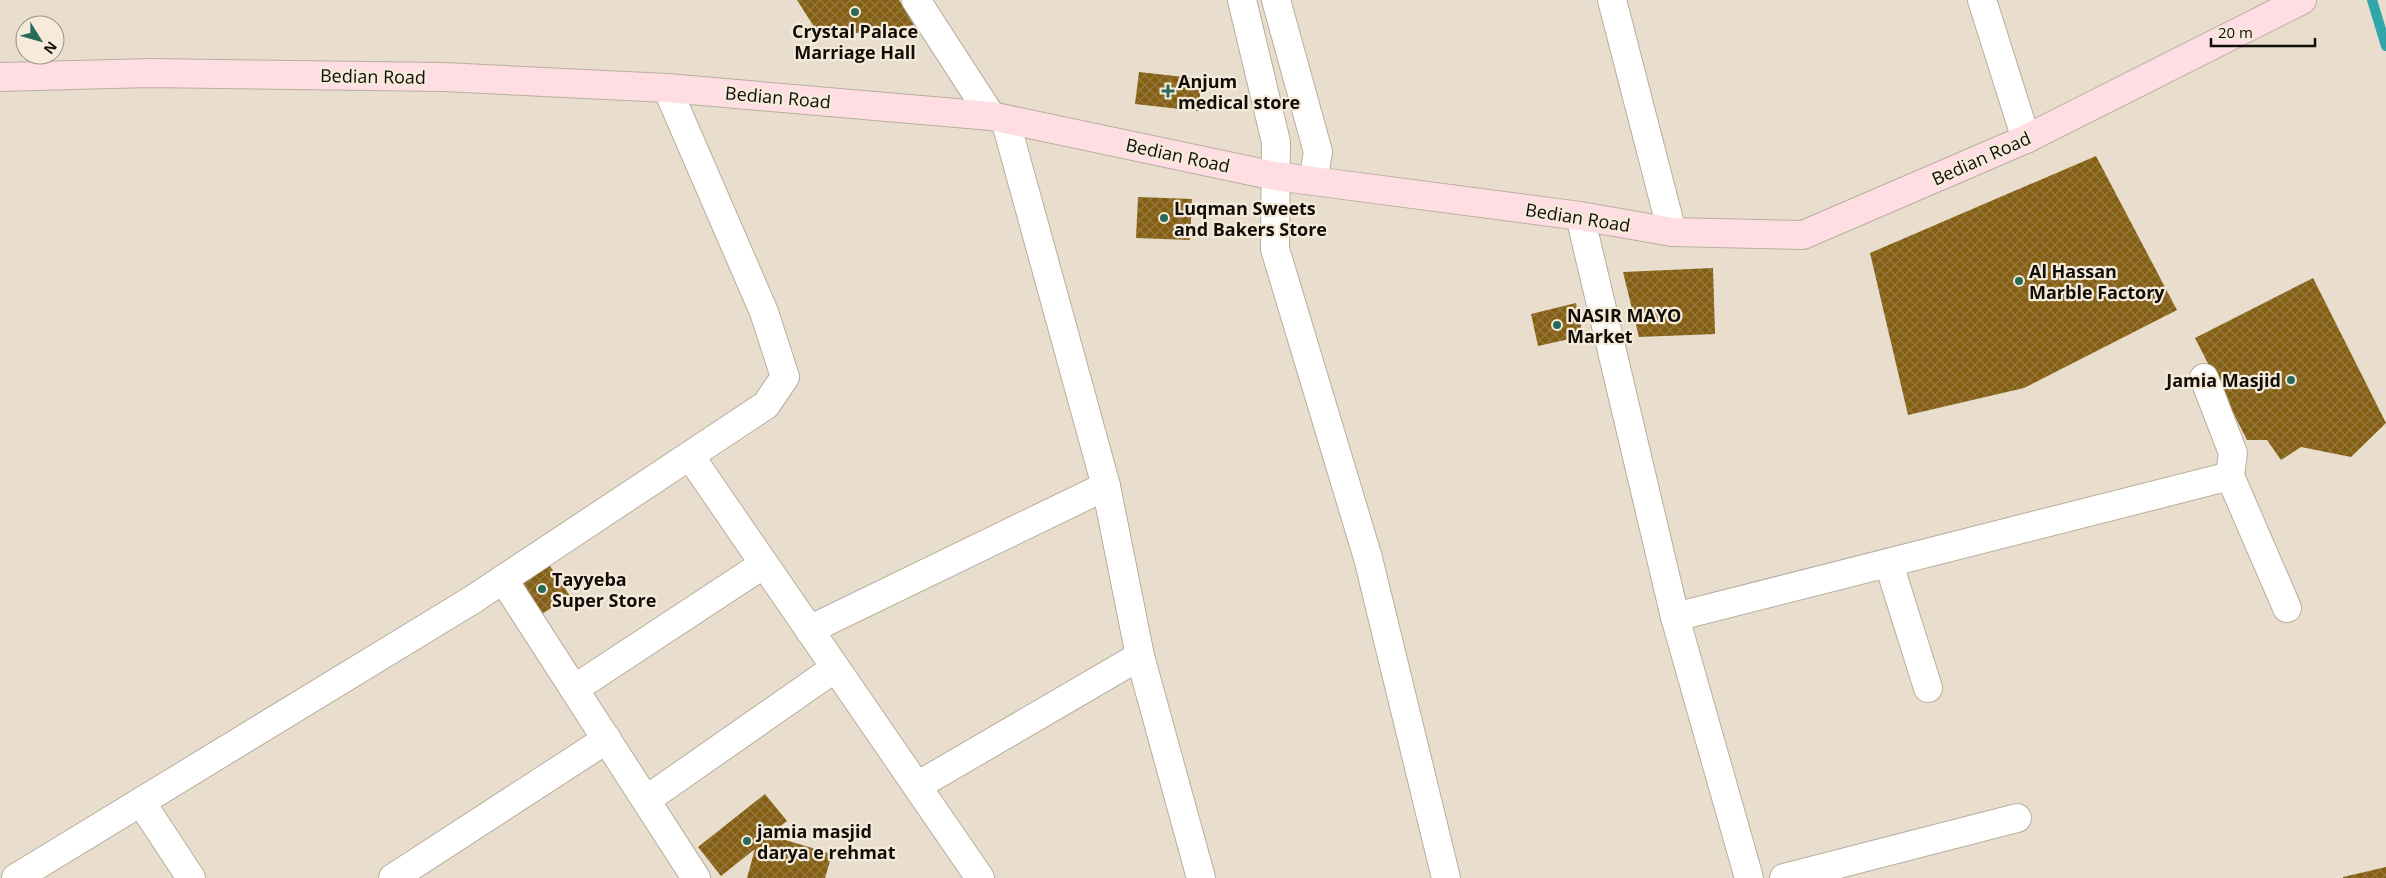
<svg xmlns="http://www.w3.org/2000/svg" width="2386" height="878" viewBox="0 0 2386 878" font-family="'Open Sans',sans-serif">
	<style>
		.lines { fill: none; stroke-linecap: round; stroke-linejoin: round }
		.stream { stroke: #31a6aa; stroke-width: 10 }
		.building { fill: url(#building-cross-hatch) }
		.minor-casing { stroke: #b8ae9d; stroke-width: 30 }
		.secondary-casing { stroke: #b8ae9d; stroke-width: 30 }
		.minor { stroke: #fff; stroke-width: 28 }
		.secondary { stroke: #fedee2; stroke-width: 28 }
		.poi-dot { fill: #296b5b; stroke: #f6ebda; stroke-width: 2 }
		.labels { text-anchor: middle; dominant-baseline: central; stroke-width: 4.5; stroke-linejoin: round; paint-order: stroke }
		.poi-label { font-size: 18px; font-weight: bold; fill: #110d08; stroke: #f6ebda; text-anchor: start }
		.street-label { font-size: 18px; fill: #110d08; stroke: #f6ebda }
	</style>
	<defs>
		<pattern id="building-cross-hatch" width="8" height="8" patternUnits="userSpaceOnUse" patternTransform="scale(1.25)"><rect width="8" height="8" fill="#855f11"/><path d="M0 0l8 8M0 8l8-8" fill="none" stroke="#947942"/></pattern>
	</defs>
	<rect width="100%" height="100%" fill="#e9decd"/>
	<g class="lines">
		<polyline class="stream" points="2372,0 2386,46"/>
	</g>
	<g class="building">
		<polygon points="797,0 899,0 914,25 821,38"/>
		<polygon points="1139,72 1202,79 1198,111 1135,104"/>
		<polygon points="2096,156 2177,310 2024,388 1908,415 1870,253"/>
		<polygon points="1138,197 1192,199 1190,240 1136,238"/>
		<polygon points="1713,268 1715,334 1639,337 1623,272"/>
		<polygon points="2313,278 2386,423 2351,457 2301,447 2281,460 2267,440 2247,440 2195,338"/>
		<polygon points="1576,303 1583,336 1538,346 1531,314"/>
		<polygon points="546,560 570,596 537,617 514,582"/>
		<polygon points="765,794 787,821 769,835 832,854 825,878 747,878 755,849 721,876 698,847"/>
		<polygon points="2386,867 2386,878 2343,878 2343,877"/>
	</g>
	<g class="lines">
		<defs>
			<g id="minor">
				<polyline points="916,0 991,116"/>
				<polyline points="1242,0 1276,142 1275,249 1368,558 1446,878"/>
				<polyline points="1276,0 1318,152 1313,181"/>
				<polyline points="1612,0 1672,232"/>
				<polyline points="1982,0 2026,139"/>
				<polyline points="1005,119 1106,486 1140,656 1201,878"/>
				<polyline points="1580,216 1675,617 1749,878"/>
				<polyline points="2204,378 2233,453 2230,476"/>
				<polyline points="690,456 980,878"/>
				<polyline points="1889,564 1928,688"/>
				<polyline points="503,579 696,878"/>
				<polyline points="1675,617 2230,476 2287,608"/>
				<polyline points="809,630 1106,486"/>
				<polyline points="574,689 764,564"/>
				<polyline points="917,786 1140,656"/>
				<polyline points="646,800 835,668"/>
				<polyline points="141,802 191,878"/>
				<polyline points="16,878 472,600 766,405 785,377 764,312 667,88"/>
				<polyline points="393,878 607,739"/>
				<polyline points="1784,878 2017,818"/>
			</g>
			<polyline id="secondary" points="0,77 149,73 444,77 667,88 991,116 1275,176 1580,216 1672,232 1803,235 2026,139 2302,0"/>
		</defs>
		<use href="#minor" class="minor-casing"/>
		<use href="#secondary" class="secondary-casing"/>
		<use href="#minor" class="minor"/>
		<use href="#secondary" class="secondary"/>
	</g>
	<g class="poi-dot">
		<circle cx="855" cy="12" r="5"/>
		<path d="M1165.5 83.5h5v5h5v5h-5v5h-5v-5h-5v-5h5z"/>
		<circle cx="1164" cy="218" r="5"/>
		<circle cx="2019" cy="281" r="5"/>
		<circle cx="1557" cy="325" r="5"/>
		<circle cx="2291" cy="380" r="5"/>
		<circle cx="542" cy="589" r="5"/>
		<circle cx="747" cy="841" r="5"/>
	</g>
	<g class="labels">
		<g class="poi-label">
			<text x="855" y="31" text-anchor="middle">Crystal Palace<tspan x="855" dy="21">Marriage Hall</tspan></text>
			<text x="1178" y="81">Anjum<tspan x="1178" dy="21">medical store</tspan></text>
			<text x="1174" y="208">Luqman Sweets<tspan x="1174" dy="21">and Bakers Store</tspan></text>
			<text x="2029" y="271">Al Hassan<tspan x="2029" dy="21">Marble Factory</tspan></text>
			<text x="1567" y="315">NASIR MAYO<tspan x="1567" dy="21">Market</tspan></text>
			<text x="2281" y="380" text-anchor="end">Jamia Masjid</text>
			<text x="552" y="579">Tayyeba<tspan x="552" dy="21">Super Store</tspan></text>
			<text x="757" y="831">jamia masjid<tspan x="757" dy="21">darya e rehmat</tspan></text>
		</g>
		<g class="street-label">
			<text transform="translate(373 76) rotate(1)">Bedian Road</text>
			<text transform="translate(778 97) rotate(5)">Bedian Road</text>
			<text transform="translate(1178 155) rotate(12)">Bedian Road</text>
			<text transform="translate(1981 158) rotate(-24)">Bedian Road</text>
			<text transform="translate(1578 217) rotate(9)">Bedian Road</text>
		</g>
	</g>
	<g transform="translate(40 40) rotate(127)"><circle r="24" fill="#f6ebda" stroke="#9a9286"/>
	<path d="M0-4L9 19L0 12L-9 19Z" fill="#296b5b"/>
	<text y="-8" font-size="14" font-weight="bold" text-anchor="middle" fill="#110d08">N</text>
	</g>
	<path d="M2211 38v8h104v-8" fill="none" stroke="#110d08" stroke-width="2.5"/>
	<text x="2218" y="38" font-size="15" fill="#110d08" stroke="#f6ebda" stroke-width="4" paint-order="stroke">20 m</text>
</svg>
